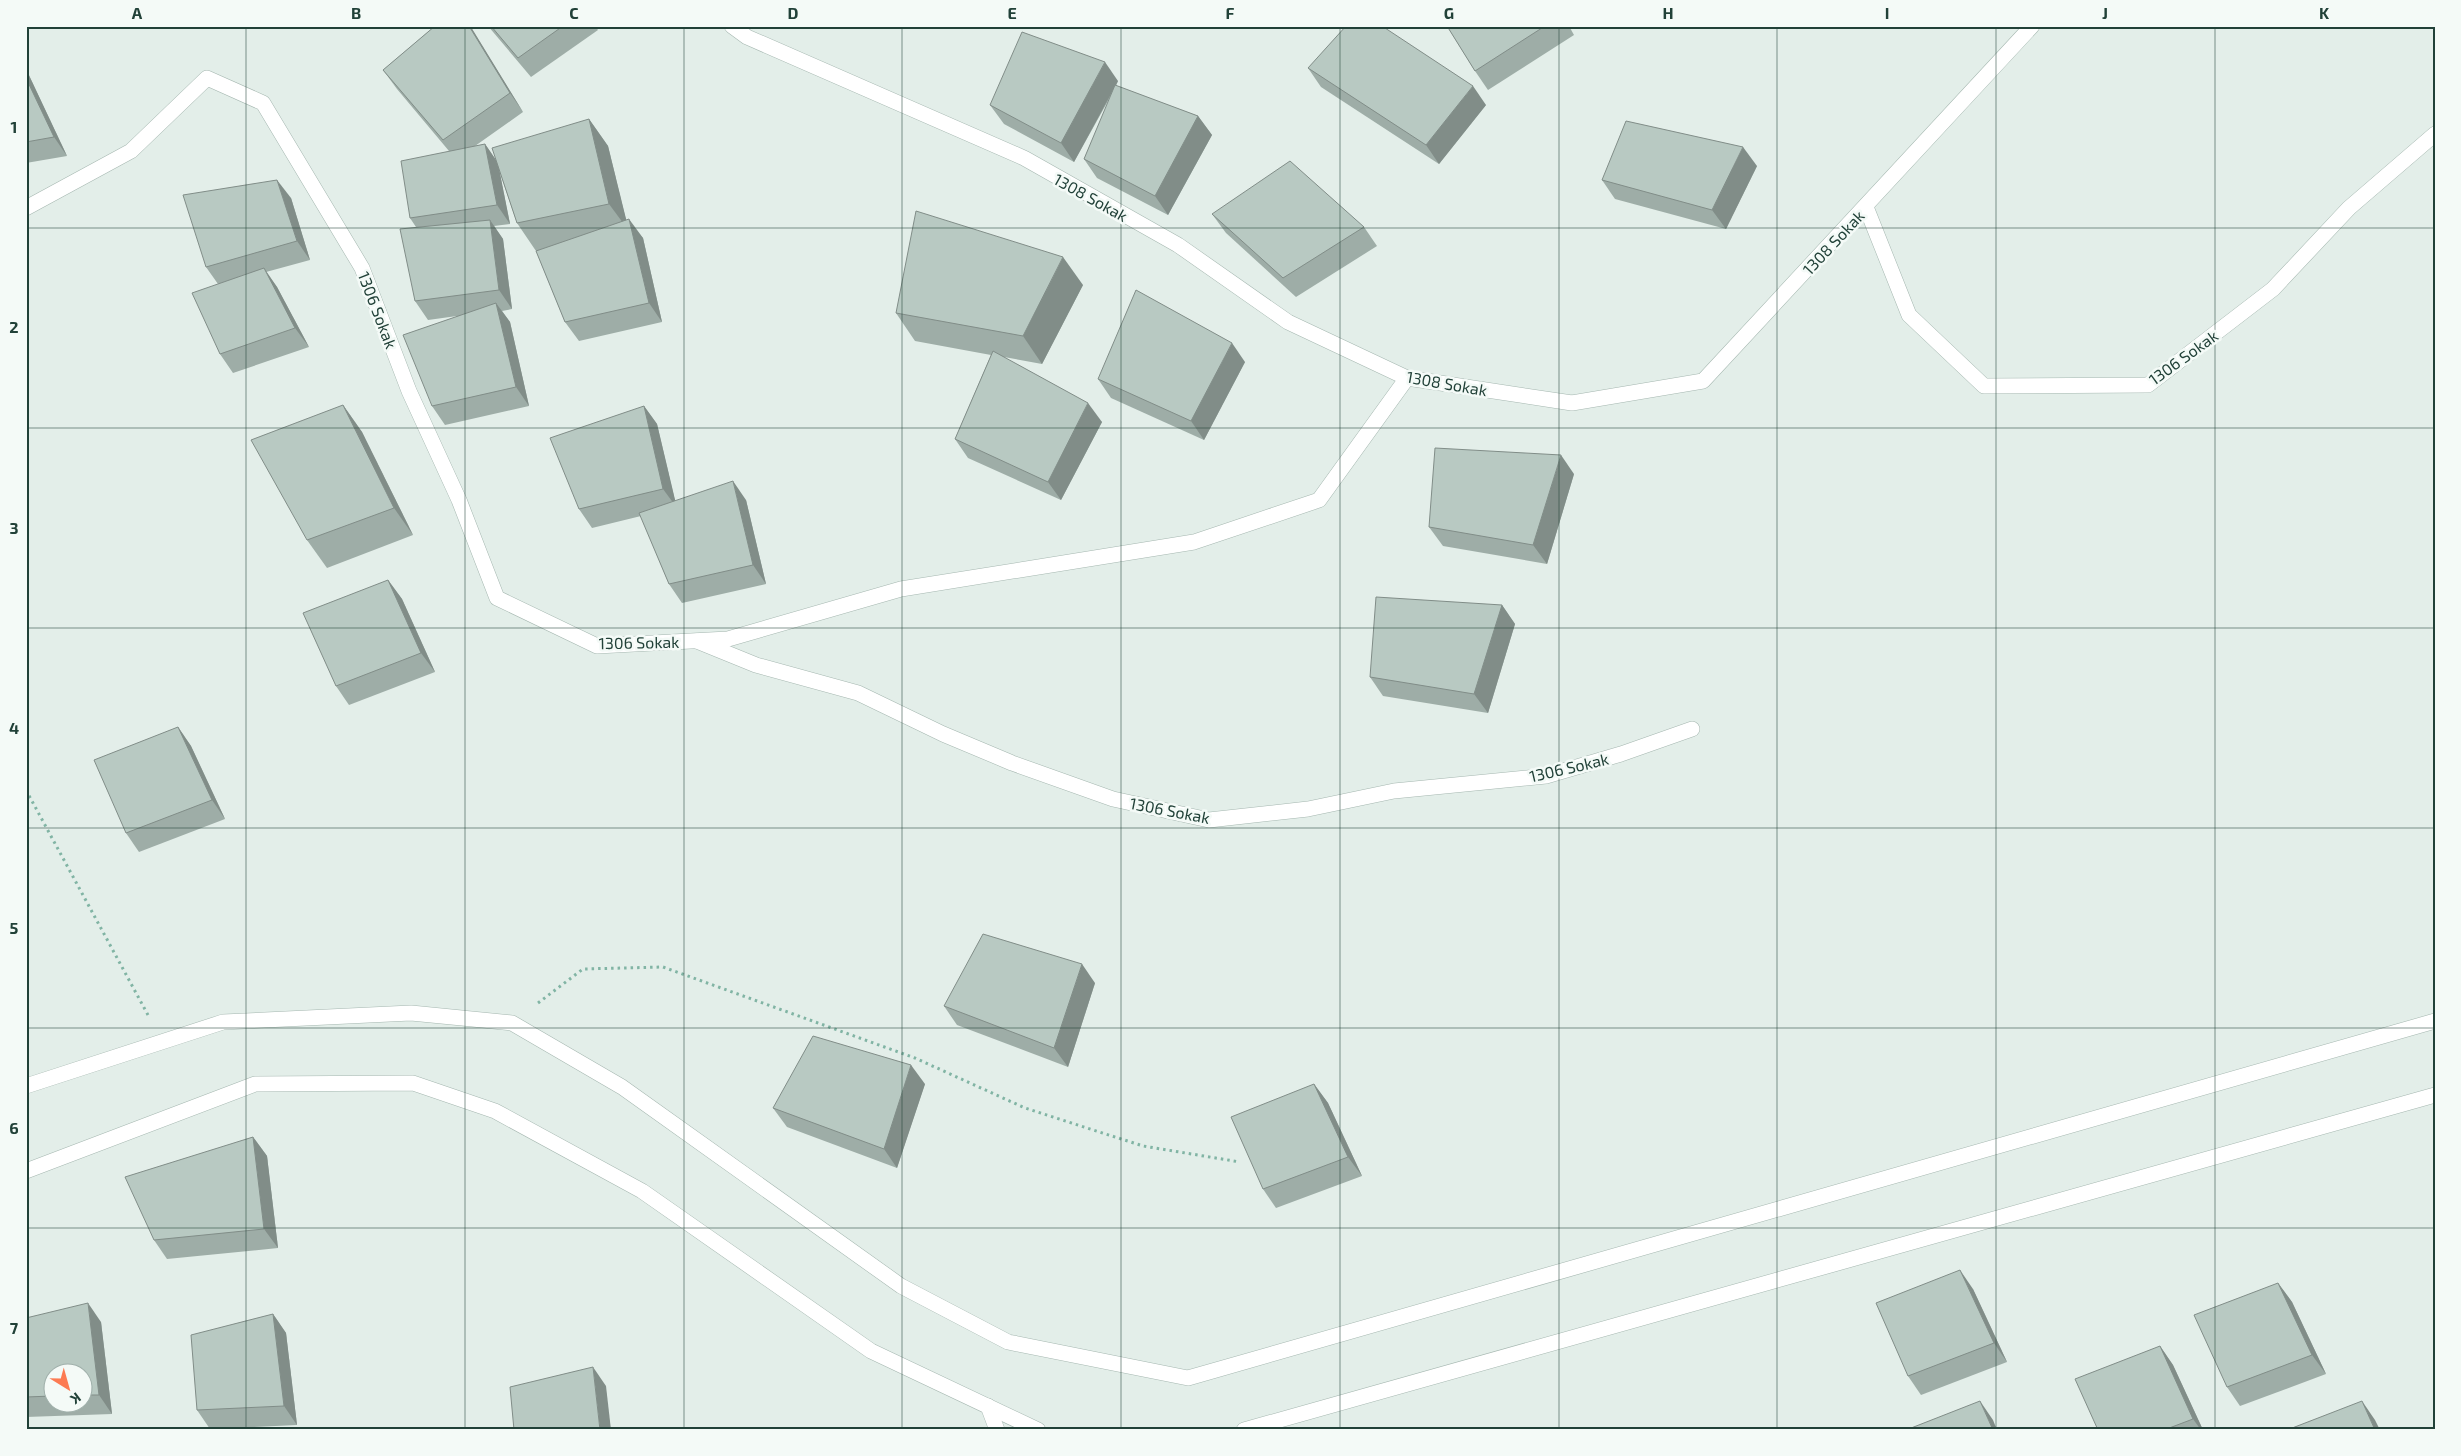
<svg xmlns="http://www.w3.org/2000/svg" width="2461" height="1456" viewBox="0 0 2461 1456" font-family="'Exo 2',sans-serif">
	<style>
		.lines { fill: none; stroke-linecap: round; stroke-linejoin: round }
		.service-casing { stroke: #a5b7b0; stroke-width: 16 }
		.minor-casing { stroke: #a5b7b0; stroke-width: 16 }
		.tertiary-casing { stroke: #a5b7b0; stroke-width: 16 }
		.path { stroke: #81b4a4; stroke-width: 3; stroke-dasharray: 2.5 4; stroke-linecap: butt }
		.service { stroke: #fff; stroke-width: 15 }
		.minor { stroke: #fff; stroke-width: 15 }
		.tertiary { stroke: #fff; stroke-width: 15 }
		.wall { fill: #9eada7; fill-rule: evenodd }
		.shaded-wall { fill: #818d88 }
		.building { fill: #b8c9c2; stroke: #818d88 }
		.grid { fill: none; stroke: #214138; stroke-width: 1; stroke-opacity: 0.55 }
		.labels { text-anchor: middle; dominant-baseline: central; stroke-width: 5; stroke-linejoin: round; paint-order: stroke }
		.street-label { font-size: 16px; fill: #214138; stroke: #f4faf7 }
		.neatline { fill: none; stroke: #214138; stroke-width: 2 }
		.grid-label { font-size: 16px; text-anchor: middle; font-weight: bold; fill: #214138 }
	</style>
	<rect width="100%" height="100%" fill="#e3eee9"/>
	<g class="lines">
		<defs>
			<g id="service">
				<polyline points="1866,207 1909,315 1984,386 2148,385 2273,289 2349,208 2435,134"/>
				<polyline points="697,641 756,665 858,693 943,734 1012,763 1113,799 1209,820 1308,809 1394,791 1546,776 1621,754 1692,729"/>
			</g>
			<g id="minor">
				<polyline points="26,208 131,151 207,78 263,103 362,268 409,391 459,500 497,598 597,646 728,639 901,589 1194,542 1319,500 1407,378"/>
				<polyline points="988,1406 997,1430"/>
			</g>
			<g id="tertiary">
				<polyline points="732,26 747,37 1024,158 1178,245 1288,322 1407,378 1572,403 1703,381 2032,26"/>
				<polyline points="26,1086 223,1022 411,1013 512,1023 622,1087 901,1286 1008,1342 1188,1378 2435,1021"/>
				<polyline points="26,1171 255,1084 413,1083 495,1111 642,1191 871,1351 1038,1430"/>
				<polyline points="1244,1430 2435,1095"/>
			</g>
		</defs>
		<use href="#service" class="service-casing"/>
		<use href="#minor" class="minor-casing"/>
		<use href="#tertiary" class="tertiary-casing"/>
		<g class="path">
			<polyline points="26,790 148,1015"/>
			<polyline points="538,1003 583,969 663,967 915,1058 1025,1108 1143,1146 1240,1162"/>
		</g>
		<use href="#service" class="service"/>
		<use href="#minor" class="minor"/>
		<use href="#tertiary" class="tertiary"/>
	</g>
	<g class="wall">
		<polygon points="435,26 470,26 523,112 475,146 485,144 496,160 589,119 608,146 626,220 643,238 662,322 579,341 565,322 536,251 517,223 499,170 510,224 494,226 503,239 512,309 502,311 510,322 529,406 445,425 432,406 457,316 428,320 415,301 416,227 410,218 449,151 397,89 383,70"/>
		<polygon points="488,26 595,26 598,30 531,77"/>
		<polygon points="1447,26 1569,26 1574,35 1488,90 1475,71"/>
		<polygon points="1308,68 1486,105 1439,164 1321,87"/>
		<polygon points="26,69 67,156 26,163"/>
		<polygon points="1118,81 1116,86 1198,116 1212,135 1168,215 1097,178 1084,159 1113,92 1074,162 1004,124 990,105"/>
		<polygon points="1757,166 1726,229 1615,199 1602,180"/>
		<polygon points="291,198 310,260 266,272 277,287 309,347 233,373 220,354 218,284 206,267"/>
		<polygon points="1212,214 1364,227 1377,246 1296,297 1226,233"/>
		<polygon points="1083,285 1042,364 1004,357 1102,422 1061,500 968,458 955,439 991,355 915,341 896,313"/>
		<polygon points="1245,362 1204,440 1111,398 1098,379"/>
		<polygon points="343,405 362,432 413,535 327,568 307,540"/>
		<polygon points="644,406 657,424 675,501 746,500 766,584 682,603 669,584 641,516 592,528 579,509"/>
		<polygon points="1574,474 1547,564 1443,546 1429,527"/>
		<polygon points="388,580 402,599 435,672 349,705 336,686"/>
		<polygon points="1502,605 1515,624 1488,713 1383,696 1370,677"/>
		<polygon points="178,727 191,746 225,819 139,852 126,833"/>
		<polygon points="1095,983 1068,1067 957,1025 944,1006"/>
		<polygon points="925,1084 897,1168 787,1127 773,1108"/>
		<polygon points="1314,1084 1328,1103 1362,1176 1276,1208 1263,1189"/>
		<polygon points="253,1137 267,1156 278,1248 167,1259 154,1240"/>
		<polygon points="2278,1283 2292,1302 2326,1374 2240,1406 2227,1387"/>
		<polygon points="1973,1289 2007,1362 1921,1395 1908,1376"/>
		<polygon points="273,1314 286,1333 297,1425 210,1429 197,1410"/>
		<path d="M26,1318L101,1322L112,1414L26,1417ZM52,1374H82V1404H52Z"/>
		<polygon points="2160,1346 2173,1365 2203,1430 2098,1430"/>
	</g>
	<g class="shaded-wall">
		<polygon points="469,26 471,27 523,112 510,93"/>
		<polygon points="1105,62 1118,81 1074,162 1061,143"/>
		<polygon points="26,69 67,156 54,137 26,78"/>
		<polygon points="1473,86 1486,105 1439,164 1426,145"/>
		<polygon points="1198,116 1212,135 1168,215 1155,196"/>
		<polygon points="589,119 608,146 629,231 609,204"/>
		<polygon points="485,144 498,163 510,224 497,205"/>
		<polygon points="1743,147 1757,166 1726,229 1712,210"/>
		<polygon points="277,180 291,198 310,260 297,241"/>
		<polygon points="629,219 643,238 662,322 649,303"/>
		<polygon points="490,220 503,239 512,309 499,290"/>
		<polygon points="1063,257 1083,285 1042,364 1023,336"/>
		<polygon points="264,268 277,287 309,347 295,328"/>
		<polygon points="496,303 510,322 529,406 516,387"/>
		<polygon points="1232,343 1245,362 1204,440 1191,421"/>
		<polygon points="1088,403 1102,422 1061,500 1048,482"/>
		<polygon points="343,405 362,432 413,535 394,508"/>
		<polygon points="644,406 657,424 677,508 663,489"/>
		<polygon points="1561,455 1574,474 1547,564 1533,545"/>
		<polygon points="733,481 746,500 766,584 753,565"/>
		<polygon points="388,580 402,599 435,672 421,653"/>
		<polygon points="1502,605 1515,624 1488,713 1474,694"/>
		<polygon points="178,727 191,746 225,819 212,800"/>
		<polygon points="1082,964 1095,983 1068,1067 1054,1048"/>
		<polygon points="911,1065 925,1084 897,1168 884,1149"/>
		<polygon points="1314,1084 1328,1103 1362,1176 1348,1157"/>
		<polygon points="253,1137 267,1156 278,1248 264,1229"/>
		<polygon points="1960,1270 1973,1289 2007,1362 1994,1343"/>
		<polygon points="2278,1283 2292,1302 2326,1374 2312,1355"/>
		<polygon points="88,1303 101,1322 112,1414 99,1395"/>
		<polygon points="273,1314 286,1333 297,1425 284,1406"/>
		<polygon points="2160,1346 2173,1365 2203,1430 2201,1430 2193,1419"/>
		<polygon points="593,1367 606,1386 611,1430 600,1430"/>
		<polygon points="1980,1401 1993,1420 1997,1430 1993,1430"/>
		<polygon points="2362,1401 2375,1420 2380,1430 2375,1430"/>
	</g>
	<g class="building">
		<polygon points="435,26 469,26 510,93 443,140 383,70"/>
		<polygon points="491,26 563,26 518,58"/>
		<polygon points="1346,26 1382,26 1473,86 1426,145 1308,68"/>
		<polygon points="1447,26 1545,26 1475,71"/>
		<polygon points="1022,32 1105,62 1061,143 990,105"/>
		<polygon points="26,78 54,137 26,142"/>
		<polygon points="1115,85 1198,116 1155,196 1084,159"/>
		<polygon points="589,119 609,204 517,223 492,148"/>
		<polygon points="1626,121 1743,147 1712,210 1602,180"/>
		<polygon points="485,144 497,205 410,218 401,161"/>
		<polygon points="1290,161 1364,227 1283,278 1212,214"/>
		<polygon points="277,180 297,241 206,267 183,195"/>
		<polygon points="916,211 1063,257 1023,336 896,313"/>
		<polygon points="629,219 649,303 565,322 536,251"/>
		<polygon points="490,220 499,290 415,301 400,229"/>
		<polygon points="264,268 295,328 220,354 192,293"/>
		<polygon points="1136,290 1232,343 1191,421 1098,379"/>
		<polygon points="496,303 516,387 432,406 403,335"/>
		<polygon points="993,351 1088,403 1048,482 955,439"/>
		<polygon points="343,405 394,508 307,540 251,440"/>
		<polygon points="644,406 663,489 579,509 550,438"/>
		<polygon points="1435,448 1561,455 1533,545 1429,527"/>
		<polygon points="733,481 753,565 669,584 639,513"/>
		<polygon points="388,580 421,653 336,686 303,613"/>
		<polygon points="1376,597 1502,605 1474,694 1370,677"/>
		<polygon points="178,727 212,800 126,833 94,760"/>
		<polygon points="983,934 1082,964 1054,1048 944,1006"/>
		<polygon points="813,1036 911,1065 884,1149 773,1108"/>
		<polygon points="1314,1084 1348,1157 1263,1189 1231,1117"/>
		<polygon points="253,1137 264,1229 154,1240 125,1177"/>
		<polygon points="1960,1270 1994,1343 1908,1376 1876,1303"/>
		<polygon points="2278,1283 2312,1355 2227,1387 2194,1315"/>
		<polygon points="88,1303 99,1395 82,1395 82,1374 52,1374 52,1396 26,1397 26,1318"/>
		<polygon points="273,1314 284,1406 197,1410 191,1335"/>
		<polygon points="2160,1346 2193,1419 2164,1430 2098,1430 2075,1379"/>
		<polygon points="593,1367 600,1430 514,1430 510,1387"/>
		<polygon points="1980,1401 1993,1430 1906,1430"/>
		<polygon points="2362,1401 2375,1430 2287,1430"/>
	</g>
	<path class="grid" d="M246,26V1430M465,26V1430M684,26V1430M902,26V1430M1121,26V1430M1340,26V1430M1559,26V1430M1777,26V1430M1996,26V1430M2215,26V1430M26,228H2435M26,428H2435M26,628H2435M26,828H2435M26,1028H2435M26,1228H2435"/>
	<g class="labels">
		<g class="street-label">
			<text transform="translate(1091 197) rotate(29)">1308 Sokak</text>
			<text transform="translate(1833 242) rotate(-47)">1308 Sokak</text>
			<text transform="translate(378 310) rotate(69)">1306 Sokak</text>
			<text transform="translate(2183 357) rotate(-36)">1306 Sokak</text>
			<text transform="translate(1447 383) rotate(10)">1308 Sokak</text>
			<text transform="translate(639 642) rotate(-1)">1306 Sokak</text>
			<text transform="translate(1569 767) rotate(-13)">1306 Sokak</text>
			<text transform="translate(1170 810) rotate(11)">1306 Sokak</text>
		</g>
	</g>
	<rect width="2461" height="1456" fill="none" stroke="#f4faf7" stroke-width="55"/>
	<g transform="translate(68 1388) rotate(143)"><circle r="24" fill="#f4faf7" stroke="#a0b0ab"/>
	<path d="M0-4L9 19L0 12L-9 19Z" fill="#fc7b53"/>
	<text y="-8" font-size="14" font-weight="bold" text-anchor="middle" fill="#214138">K</text>
	</g>
	<rect x="28" y="28" width="2406" height="1400" class="neatline"/>
	<g class="grid-label">
		<text x="137" y="19">A</text>
		<text x="356" y="19">B</text>
		<text x="574" y="19">C</text>
		<text x="793" y="19">D</text>
		<text x="1012" y="19">E</text>
		<text x="1230" y="19">F</text>
		<text x="1449" y="19">G</text>
		<text x="1668" y="19">H</text>
		<text x="1887" y="19">I</text>
		<text x="2105" y="19">J</text>
		<text x="2324" y="19">K</text>
		<text x="14" y="133">1</text>
		<text x="14" y="333">2</text>
		<text x="14" y="534">3</text>
		<text x="14" y="734">4</text>
		<text x="14" y="934">5</text>
		<text x="14" y="1134">6</text>
		<text x="14" y="1334">7</text>
	</g>
</svg>
